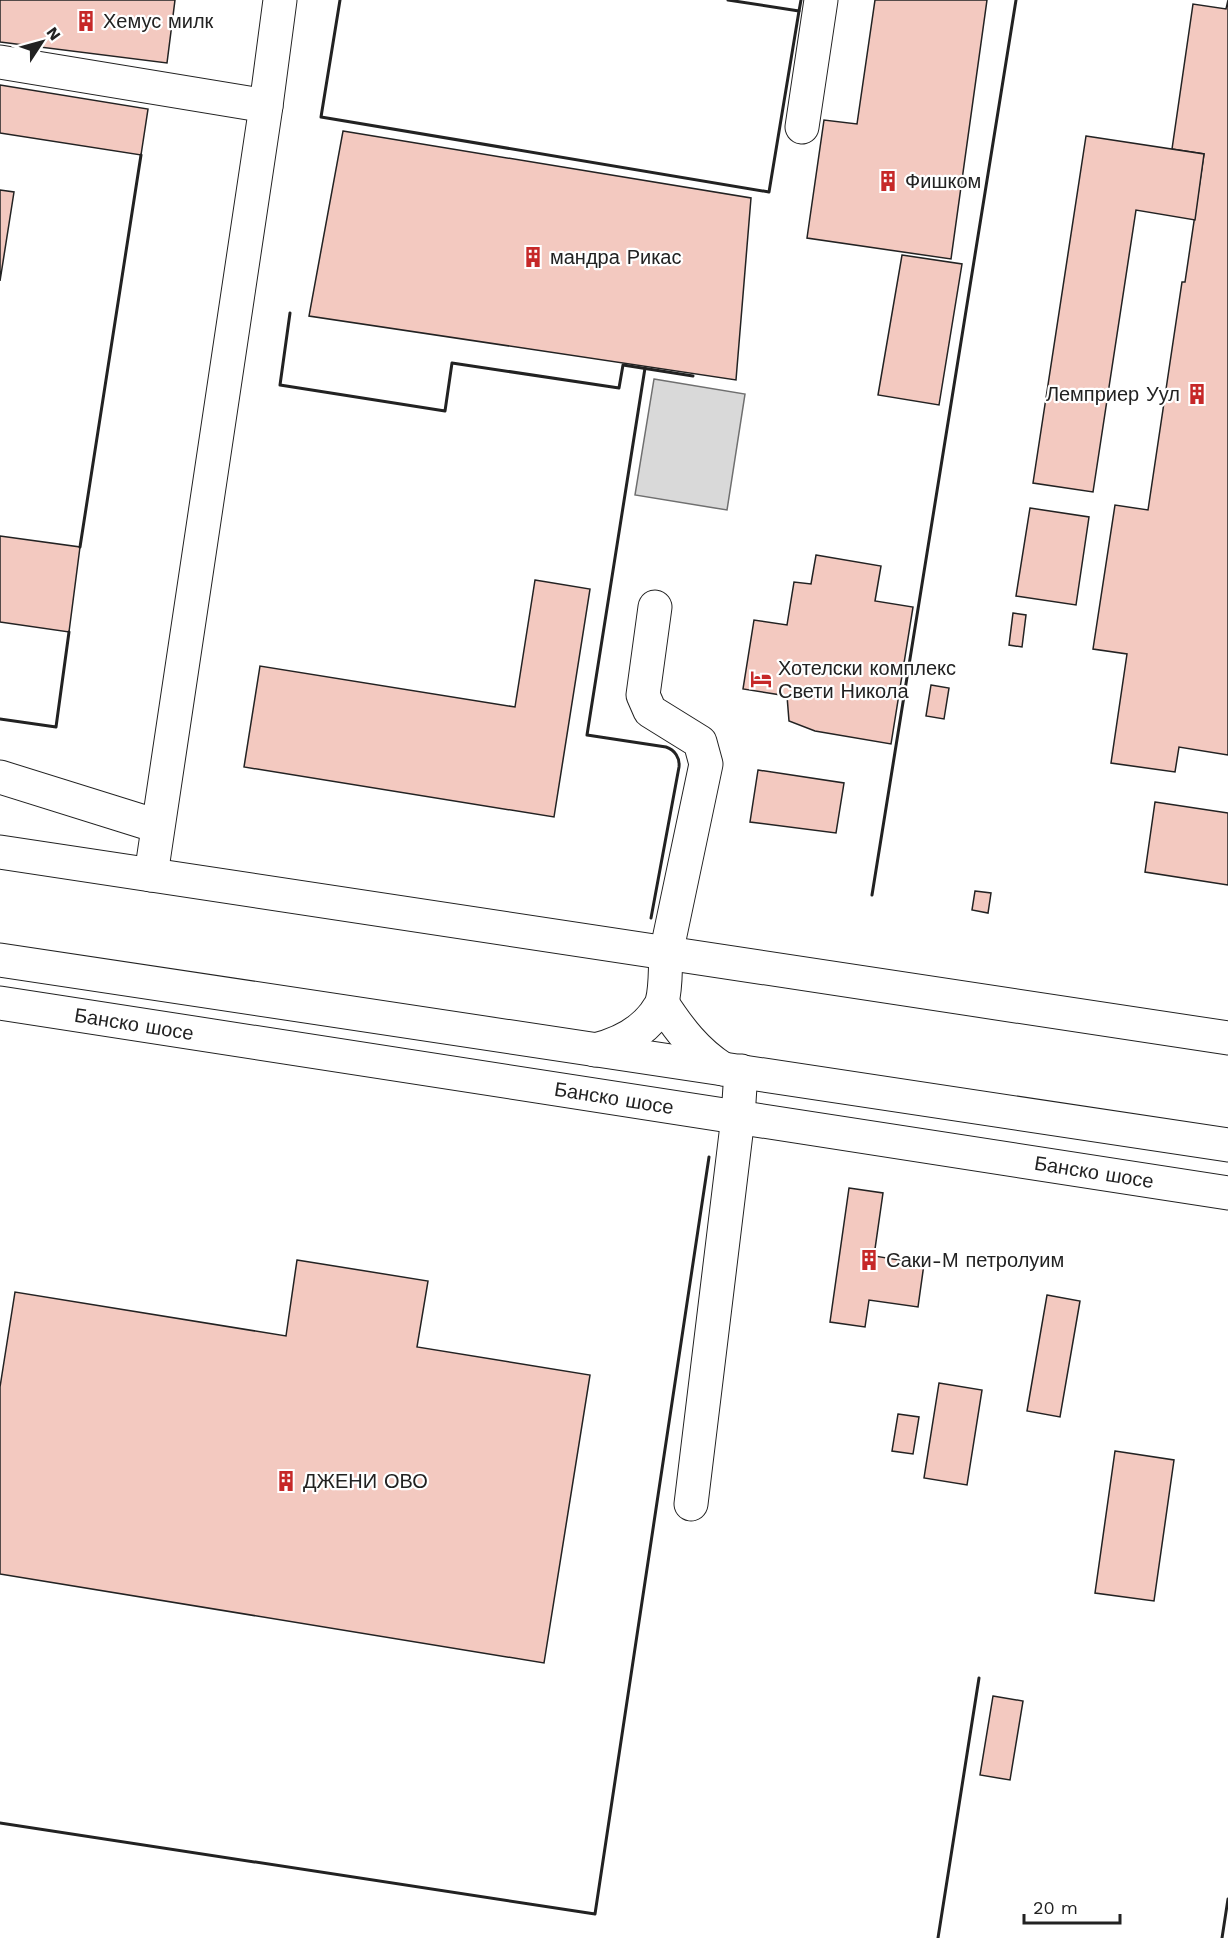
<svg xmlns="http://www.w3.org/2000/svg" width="1228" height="1938" viewBox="0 0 1228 1938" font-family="'Work Sans',sans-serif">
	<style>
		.water { fill: #d9d9d9; stroke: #6f6f6f; stroke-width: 1.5 }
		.building { fill: #f3c9c0; stroke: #222; stroke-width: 1.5 }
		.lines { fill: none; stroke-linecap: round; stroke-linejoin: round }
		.minor-casing { stroke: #222; stroke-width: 35 }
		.major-casing { stroke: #222; stroke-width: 35 }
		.minor { stroke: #fff; stroke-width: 33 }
		.major { stroke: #fff; stroke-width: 33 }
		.wall { stroke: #222; stroke-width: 3 }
		.labels { text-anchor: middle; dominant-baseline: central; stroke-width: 4.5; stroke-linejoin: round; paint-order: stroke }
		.poi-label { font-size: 20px; fill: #222; stroke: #fff; text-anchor: start }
		.street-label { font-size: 20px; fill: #222; stroke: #fff }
	</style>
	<rect width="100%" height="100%" fill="#fff"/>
	<polygon class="water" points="654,379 745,394 727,510 635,495"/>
	<g class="building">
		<polygon points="0,0 175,0 167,63 0,42"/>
		<polygon points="875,0 987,0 951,259 807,238 824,120 857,124"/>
		<polygon points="1228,0 1228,755 1179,747 1175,772 1111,763 1127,654 1093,649 1115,505 1148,510 1182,282 1185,282 1204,154 1172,149 1193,4 1226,9"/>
		<polygon points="0,85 148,109 141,155 0,133"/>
		<polygon points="343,131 751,198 736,380 309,316"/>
		<polygon points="1086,136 1204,154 1195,220 1136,210 1093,492 1033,483"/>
		<polygon points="0,190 14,192 0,281"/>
		<polygon points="902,255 962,264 939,405 878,395"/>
		<polygon points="1030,508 1089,517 1076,605 1016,596"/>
		<polygon points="0,536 80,547 69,632 0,622"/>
		<polygon points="816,555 881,566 875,601 913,607 891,744 815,731 789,721 787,696 743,689 754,620 787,625 794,582 811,584"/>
		<polygon points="535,580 590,589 554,817 244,767 260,666 515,707"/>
		<polygon points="1013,613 1026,615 1022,647 1009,645"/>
		<polygon points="931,685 949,688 944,719 926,716"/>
		<polygon points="758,770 844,783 836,833 750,822"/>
		<polygon points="1155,802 1228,813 1228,885 1145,872"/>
		<polygon points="975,891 991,893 988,913 972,910"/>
		<polygon points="849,1188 883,1193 874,1256 924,1264 918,1307 869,1300 865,1327 830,1322"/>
		<polygon points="297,1260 428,1281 417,1347 590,1375 544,1663 0,1574 0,1387 15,1292 286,1336"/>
		<polygon points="1047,1295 1080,1301 1060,1417 1027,1411"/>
		<polygon points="939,1383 982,1390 967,1485 924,1478"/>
		<polygon points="898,1414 919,1417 913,1454 892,1451"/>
		<polygon points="1115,1451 1174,1460 1154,1601 1095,1593"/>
		<polygon points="993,1696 1023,1701 1010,1780 980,1775"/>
	</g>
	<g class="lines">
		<defs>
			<g id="minor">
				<polyline points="0,62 266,106"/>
				<polyline points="802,127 821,0"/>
				<polyline points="655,607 643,695 650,711 700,742 706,764 666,954"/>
				<polyline points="0,777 157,826"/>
				<polyline points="0,852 1228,1038"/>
				<polyline points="151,875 266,106 280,0"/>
				<polyline points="691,1504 738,1117 741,1071"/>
			</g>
			<g id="major">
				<polyline points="0,960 1228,1145"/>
				<polyline points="0,1003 1228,1193"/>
				<path d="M662,1003C679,1029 696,1052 723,1069"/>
				<path d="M595,1050C619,1044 640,1034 655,1014C657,1010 661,1006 662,1002C666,988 665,969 666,954"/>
			</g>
		</defs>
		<use href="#minor" class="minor-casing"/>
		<use href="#major" class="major-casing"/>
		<use href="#minor" class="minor"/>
		<use href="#major" class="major"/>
		<g class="wall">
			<polyline points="340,0 321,117 769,192 799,11"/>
			<polyline points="728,0 799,11 801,0"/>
			<polyline points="290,313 280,385 445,411 452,363 619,388 623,365 693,376"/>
			<path d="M645,368L587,735L666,747C675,750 680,758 679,767L651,918"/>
			<polyline points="80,547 141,155"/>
			<polyline points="0,719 56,727 69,632"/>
			<polyline points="872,895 1016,0"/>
			<polyline points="0,1823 595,1914 709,1157"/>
			<polyline points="938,1938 979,1678"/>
			<polyline points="1222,1938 1228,1899"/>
		</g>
	</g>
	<defs>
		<symbol id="building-bare" viewBox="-9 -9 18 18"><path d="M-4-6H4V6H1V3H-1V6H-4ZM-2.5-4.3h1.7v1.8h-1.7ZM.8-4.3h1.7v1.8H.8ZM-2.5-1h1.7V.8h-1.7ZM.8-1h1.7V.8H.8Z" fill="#c62828" stroke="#fff" stroke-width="2.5" paint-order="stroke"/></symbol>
		<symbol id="hotel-bare" viewBox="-9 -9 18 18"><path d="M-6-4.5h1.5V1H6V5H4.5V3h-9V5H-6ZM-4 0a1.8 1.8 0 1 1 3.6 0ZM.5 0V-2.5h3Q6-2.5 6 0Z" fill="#c62828" stroke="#fff" stroke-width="2.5" paint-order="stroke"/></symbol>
	</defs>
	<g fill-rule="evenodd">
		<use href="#building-bare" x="71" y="6" width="30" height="30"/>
		<use href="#building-bare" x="873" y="166" width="30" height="30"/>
		<use href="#building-bare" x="518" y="242" width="30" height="30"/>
		<use href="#building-bare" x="1182" y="379" width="30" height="30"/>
		<use href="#hotel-bare" x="746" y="664" width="30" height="30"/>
		<use href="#building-bare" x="854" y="1245" width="30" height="30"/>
		<use href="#building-bare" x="271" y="1466" width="30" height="30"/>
	</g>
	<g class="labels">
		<g class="poi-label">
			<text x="103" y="21">Хемус милк</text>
			<text x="905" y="181">Фишком</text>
			<text x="550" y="257">мандра Рикас</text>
			<text x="1180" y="394" text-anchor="end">Лемприер Уул</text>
			<text x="778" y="668">Хотелски комплекс<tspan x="778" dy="23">Свети Никола</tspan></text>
			<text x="886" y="1260">Саки-М петролуим</text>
			<text x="303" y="1481">ДЖЕНИ ОВО</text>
		</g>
		<g class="street-label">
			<text transform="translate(134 1024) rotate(9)">Банско шосе</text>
			<text transform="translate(614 1098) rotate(9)">Банско шосе</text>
			<text transform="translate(1094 1172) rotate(9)">Банско шосе</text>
		</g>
	</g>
	<g transform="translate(42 42) rotate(54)" stroke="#ffffff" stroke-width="4.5" paint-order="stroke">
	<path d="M0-4.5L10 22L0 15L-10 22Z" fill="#222222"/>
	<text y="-9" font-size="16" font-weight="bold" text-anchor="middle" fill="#222222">N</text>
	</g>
	<path d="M1024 1914v9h96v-9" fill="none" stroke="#222222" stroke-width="3"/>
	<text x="1033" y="1914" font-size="18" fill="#222222" stroke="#ffffff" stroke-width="4.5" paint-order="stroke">20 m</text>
</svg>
